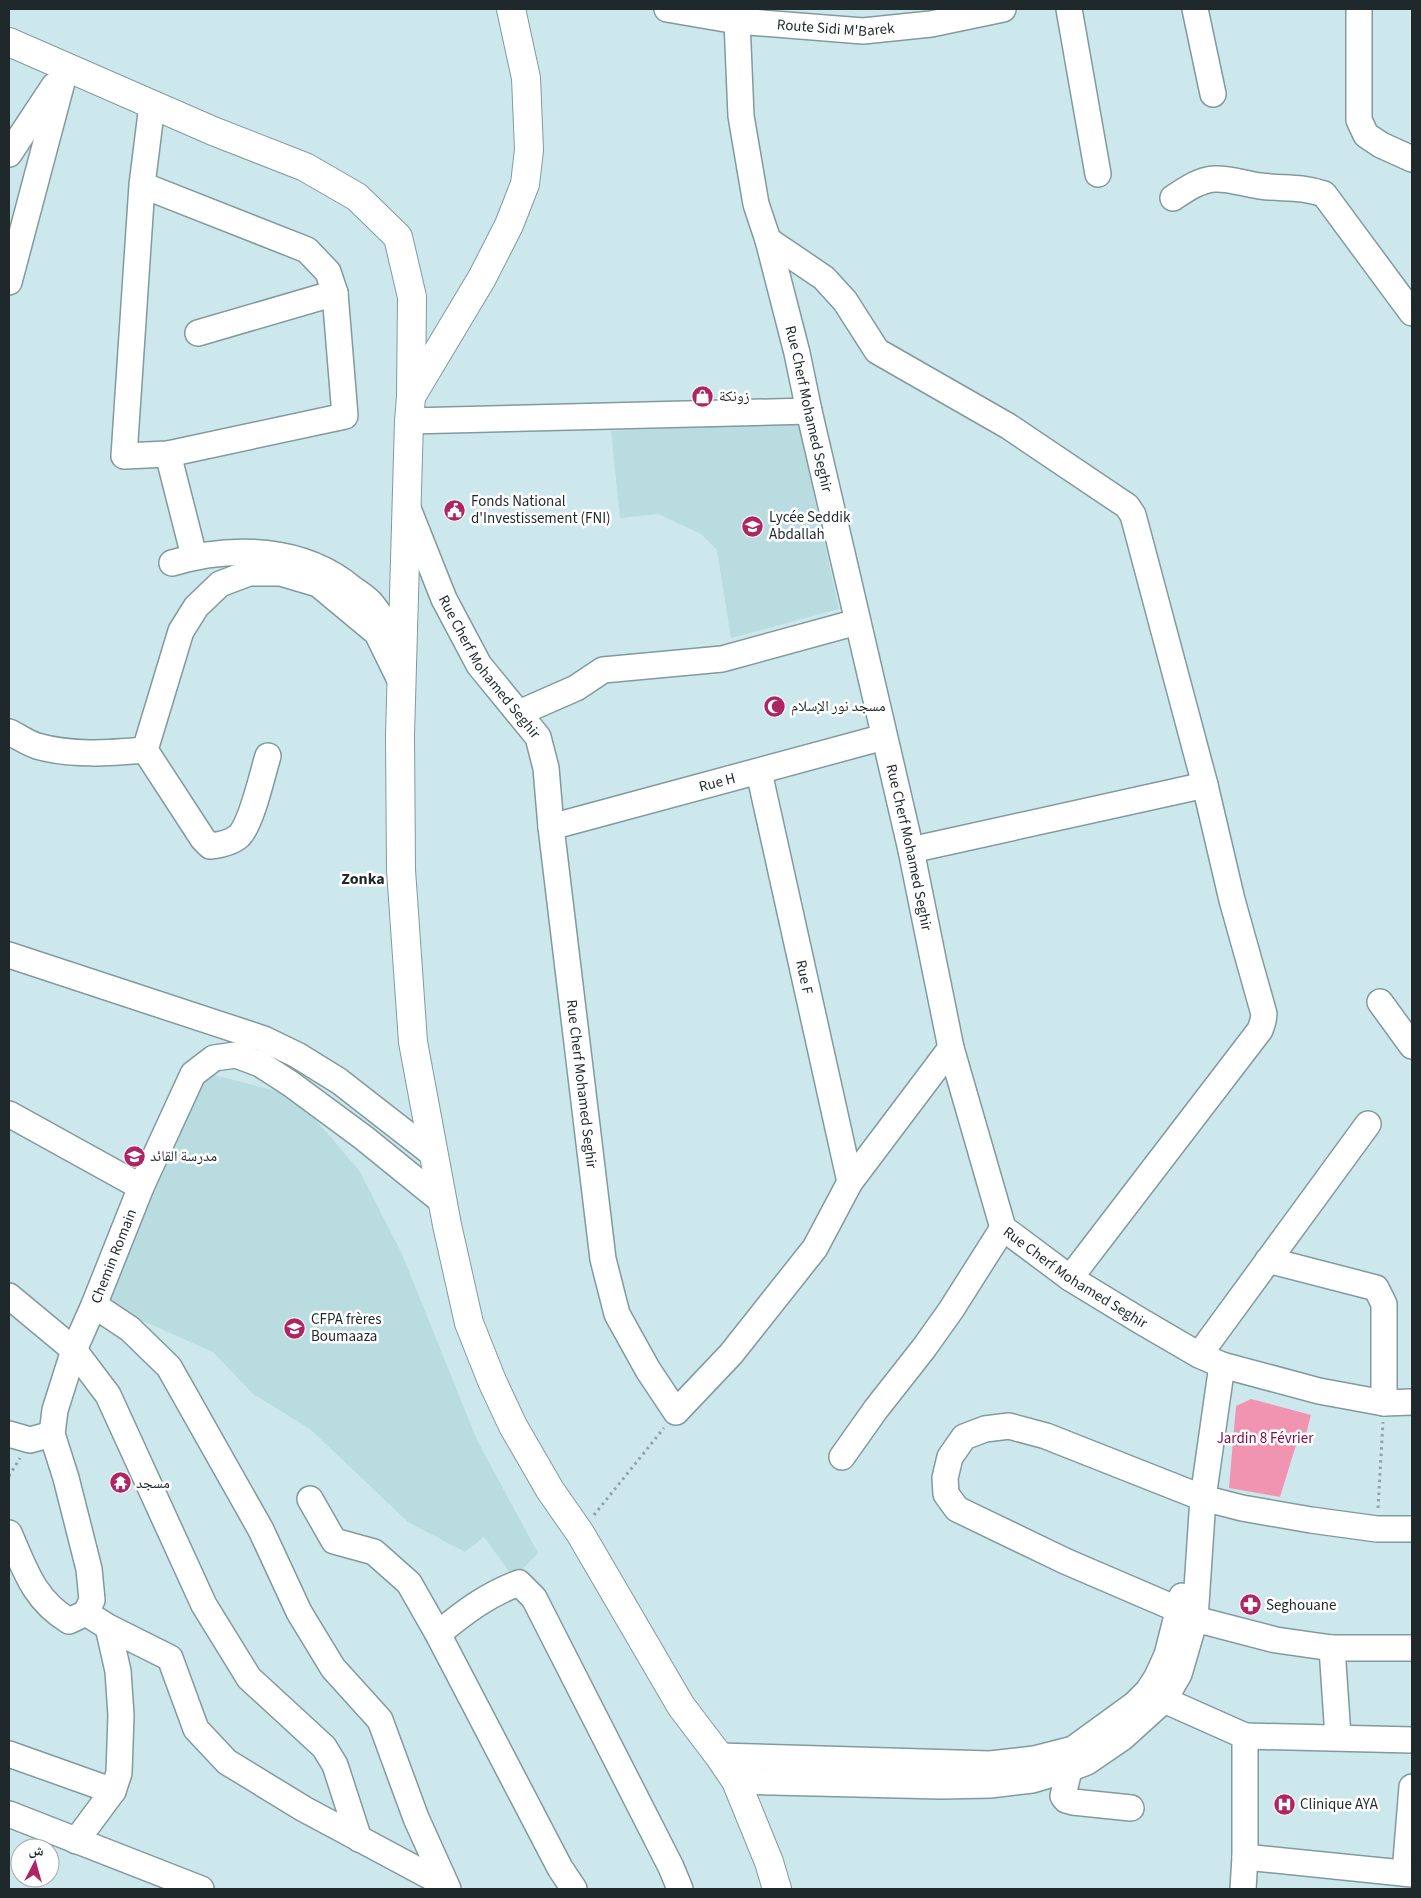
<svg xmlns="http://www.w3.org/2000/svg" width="1421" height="1898" viewBox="0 0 1421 1898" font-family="'Source Sans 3','Noto Naskh Arabic',sans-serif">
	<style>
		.built { fill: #b8dce0 }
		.green { fill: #f194b2 }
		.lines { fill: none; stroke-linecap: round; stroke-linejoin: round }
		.minor-casing { stroke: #819a9e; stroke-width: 28 }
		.major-casing { stroke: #819a9e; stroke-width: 30 }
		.path { stroke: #8ea3a6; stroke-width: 3; stroke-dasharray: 2.5 4; stroke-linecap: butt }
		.minor { stroke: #fff; stroke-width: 25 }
		.major { stroke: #fff; stroke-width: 28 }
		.labels { text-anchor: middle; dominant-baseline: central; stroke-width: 5; stroke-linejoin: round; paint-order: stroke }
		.street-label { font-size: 15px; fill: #1f292b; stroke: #fff }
		.poi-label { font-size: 15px; fill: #1f292b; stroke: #fff; text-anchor: start }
		.park-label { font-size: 15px; fill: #820c45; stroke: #fff }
		.neighbourhood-label { font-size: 16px; font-weight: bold; fill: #1f292b; stroke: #fff }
	</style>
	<rect width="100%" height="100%" fill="#cde8ec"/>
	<g class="built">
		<polygon points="798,423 839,609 731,638 717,550 701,534 658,514 620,518 611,431"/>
		<polygon points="207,1073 295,1096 359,1170 402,1254 477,1440 538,1553 514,1578 484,1537 465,1552 408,1522 310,1429 253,1394 213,1352 105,1304"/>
	</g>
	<polygon class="green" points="1251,1399 1311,1415 1306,1434 1300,1432 1280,1497 1229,1488 1236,1406"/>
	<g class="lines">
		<defs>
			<g id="minor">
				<path id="s1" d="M667,9L737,21L863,31L931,24L1003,9"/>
				<polyline points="1069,9 1098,174"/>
				<polyline points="1195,9 1213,94"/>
				<polyline points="1359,9 1359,120 1366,135 1381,145 1412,159"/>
				<path id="s2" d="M737,21L741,116L756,204L768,240L797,353L809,411L911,850L951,1048L1003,1228L1070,1278L1139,1320L1199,1355L1222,1365L1319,1391L1384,1403L1412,1402"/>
				<polyline points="9,154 54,86"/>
				<polyline points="142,185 307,250 328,272 335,293 345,416 168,454 124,456 142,185 152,105"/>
				<path d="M1173,198C1185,190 1199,180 1214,179C1230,178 1244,184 1260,186C1283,189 1301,186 1324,194L1412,313"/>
				<polyline points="768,240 824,278 845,301 877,351 1008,426 1127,506 1133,515 1205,785 1232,900 1264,1014 1263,1021 1260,1030 1070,1278"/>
				<polyline points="9,282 66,67"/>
				<polyline points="198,333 335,293"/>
				<polyline points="409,421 809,411"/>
				<polyline points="168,454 194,556"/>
				<path id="s3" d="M407,506L444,599L479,665L538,737L546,768L551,827L603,1259L617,1314L648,1370L676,1412L731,1354L815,1248L850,1182L951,1048"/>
				<path d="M172,563C232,545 303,547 353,589C359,593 366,598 371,603C379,613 386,624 393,634"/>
				<polyline points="519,713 576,688 603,670 722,659 857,622"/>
				<path d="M9,732C18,736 27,743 37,746C71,756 110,753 145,750"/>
				<path d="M268,756C262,775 252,823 239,836C231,843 220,845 210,846L203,839L145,750L181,631L196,607L220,584L249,573H281L318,584L377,633L402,684"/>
				<path id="s4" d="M759,772L850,1182"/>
				<path id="s5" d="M551,827L884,737"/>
				<polyline points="911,850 1205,785"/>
				<polyline points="9,955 264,1039 297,1055 339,1081 434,1155"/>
				<polyline points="1380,1002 1412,1046"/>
				<polyline points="9,1114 141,1187"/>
				<polyline points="1268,1260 1376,1288 1384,1304 1384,1403"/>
				<polyline points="9,1296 74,1350 108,1395 204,1605 249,1678 324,1747 335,1765 359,1839"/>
				<polyline points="94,1305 130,1329 169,1367 261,1530 299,1612 333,1668 380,1720 416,1818 448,1889"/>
				<polyline points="1199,1355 1368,1124"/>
				<polyline points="9,1434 30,1440 52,1434"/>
				<polyline points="842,1457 876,1409 924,1348 951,1310 1003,1228"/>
				<polyline points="310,1499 334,1541 374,1552 409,1583 438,1634 560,1868 574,1889"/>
				<polyline points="1412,1529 1377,1529 1311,1520 1242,1508 1203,1498 1046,1436 1009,1426 985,1429 964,1437 950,1457 945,1478 946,1494 957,1509 1065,1561 1179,1610 1195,1619 1276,1640 1332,1648 1412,1648"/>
				<path id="s6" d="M9,1533C25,1569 33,1599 69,1621L86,1613L92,1600L89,1569L66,1478L52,1434L55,1410L74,1350L94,1305L141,1187L193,1074L214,1058L236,1055L260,1064L291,1084L364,1138L443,1202"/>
				<polyline points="86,1613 108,1627 170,1658 196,1729 227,1762 304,1809 444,1884"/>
				<path d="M438,1634C463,1613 488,1594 519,1583L534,1598L671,1867L680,1889"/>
				<polyline points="1332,1648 1338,1737"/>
				<polyline points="1164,1700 1245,1736 1245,1857 1243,1889"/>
				<polyline points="1245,1736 1412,1740"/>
				<polyline points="9,1754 113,1791"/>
				<polyline points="719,1756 990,1764 1034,1759 1073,1749 1135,1704 1148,1691 1157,1677 1167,1655 1182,1596"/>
				<polyline points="1072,1757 1063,1796 1066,1800 1073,1802 1131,1808"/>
				<polyline points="736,1781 941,1786 990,1785 1032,1780 1069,1769 1087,1762 1122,1738 1164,1700 1179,1674 1195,1619 1203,1498 1222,1365"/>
				<polyline points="9,1814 201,1889"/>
				<polyline points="76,1841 113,1791 119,1773 121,1715 118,1671 108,1627"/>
				<polyline points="1245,1857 1412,1874"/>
				<polyline points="1405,1873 1412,1787"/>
			</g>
			<g id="major">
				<polyline points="9,42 213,131 305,167 357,197 398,237 412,297 411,397 409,421 400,735 401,870 413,1042 447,1225 469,1323 492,1381 513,1426 550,1490 580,1533 681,1706 719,1756 736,1781 769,1862 777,1889"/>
				<polyline points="412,395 482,278 509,225 525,184 529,150 526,78 511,9"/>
			</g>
		</defs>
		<use href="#minor" class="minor-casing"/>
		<use href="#major" class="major-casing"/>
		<g class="path">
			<polyline points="9,1476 20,1458"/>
			<polyline points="1378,1508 1383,1422"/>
			<polyline points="594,1515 664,1428"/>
		</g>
		<use href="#minor" class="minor"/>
		<use href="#major" class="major"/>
	</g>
	<defs>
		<symbol id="shop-disc" viewBox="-11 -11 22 22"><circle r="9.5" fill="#af2462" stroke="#fff"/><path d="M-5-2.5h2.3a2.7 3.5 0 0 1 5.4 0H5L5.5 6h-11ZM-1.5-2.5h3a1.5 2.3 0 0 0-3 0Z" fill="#fff"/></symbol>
		<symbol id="civic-disc" viewBox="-11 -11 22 22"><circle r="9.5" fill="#af2462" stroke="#fff"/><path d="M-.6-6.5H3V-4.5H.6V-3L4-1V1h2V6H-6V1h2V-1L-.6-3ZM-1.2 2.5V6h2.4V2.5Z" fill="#fff"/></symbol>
		<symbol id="school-disc" viewBox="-11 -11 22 22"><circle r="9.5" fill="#af2462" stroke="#fff"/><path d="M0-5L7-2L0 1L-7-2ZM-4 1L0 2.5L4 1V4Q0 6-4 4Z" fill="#fff"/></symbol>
		<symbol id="mosque-disc" viewBox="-11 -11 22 22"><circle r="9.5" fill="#af2462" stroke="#fff"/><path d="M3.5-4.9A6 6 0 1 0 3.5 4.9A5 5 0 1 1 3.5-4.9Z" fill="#fff"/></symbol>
		<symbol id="university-disc" viewBox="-11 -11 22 22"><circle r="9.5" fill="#af2462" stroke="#fff"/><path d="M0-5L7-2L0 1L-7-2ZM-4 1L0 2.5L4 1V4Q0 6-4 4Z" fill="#fff"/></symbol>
		<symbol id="temple-disc" viewBox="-11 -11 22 22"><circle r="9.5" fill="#af2462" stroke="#fff"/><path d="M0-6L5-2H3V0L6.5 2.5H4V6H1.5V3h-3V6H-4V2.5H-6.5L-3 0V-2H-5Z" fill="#fff"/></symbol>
		<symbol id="pharmacy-disc" viewBox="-11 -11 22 22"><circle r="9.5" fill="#af2462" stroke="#fff"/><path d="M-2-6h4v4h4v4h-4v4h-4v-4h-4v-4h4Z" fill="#fff"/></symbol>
		<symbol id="hospital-disc" viewBox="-11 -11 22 22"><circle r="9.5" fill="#af2462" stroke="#fff"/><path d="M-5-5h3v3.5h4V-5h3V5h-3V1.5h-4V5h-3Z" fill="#fff"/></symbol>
	</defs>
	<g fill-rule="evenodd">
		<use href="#shop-disc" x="690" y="384" width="25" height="25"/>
		<use href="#civic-disc" x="442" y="498" width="25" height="25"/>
		<use href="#school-disc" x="740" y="514" width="25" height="25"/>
		<use href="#mosque-disc" x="762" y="694" width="25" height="25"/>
		<use href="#school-disc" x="122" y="1144" width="25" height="25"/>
		<use href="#university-disc" x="282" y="1316" width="25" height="25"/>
		<use href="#temple-disc" x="108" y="1470" width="25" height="25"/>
		<use href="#pharmacy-disc" x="1238" y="1592" width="25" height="25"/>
		<use href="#hospital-disc" x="1272" y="1792" width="25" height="25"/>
	</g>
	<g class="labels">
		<g class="street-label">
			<text stroke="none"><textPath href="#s1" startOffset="170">Route Sidi M'Barek</textPath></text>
			<text stroke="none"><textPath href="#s2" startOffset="396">Rue Cherf Mohamed Seghir</textPath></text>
			<text stroke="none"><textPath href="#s3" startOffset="182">Rue Cherf Mohamed Seghir</textPath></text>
			<text stroke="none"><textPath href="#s5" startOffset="172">Rue H</textPath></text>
			<text stroke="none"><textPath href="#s2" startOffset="846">Rue Cherf Mohamed Seghir</textPath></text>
			<text stroke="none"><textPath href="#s4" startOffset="210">Rue F</textPath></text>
			<text stroke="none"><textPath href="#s3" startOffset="618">Rue Cherf Mohamed Seghir</textPath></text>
			<text stroke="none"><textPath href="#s6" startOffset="502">Chemin Romain</textPath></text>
			<text stroke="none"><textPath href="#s2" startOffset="1326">Rue Cherf Mohamed Seghir</textPath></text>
		</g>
		<g class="poi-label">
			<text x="719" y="396">زونكة</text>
			<text x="471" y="501">Fonds National<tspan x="471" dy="17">d'Investissement (FNI)</tspan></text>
			<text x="769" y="517">Lycée Seddik<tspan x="769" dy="17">Abdallah</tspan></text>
			<text x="791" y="706">مسجد نور الإسلام</text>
			<text x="150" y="1156">مدرسة القائد</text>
			<text x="311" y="1319">CFPA frères<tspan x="311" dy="17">Boumaaza</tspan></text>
			<text x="136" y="1483">مسجد</text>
			<text x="1266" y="1605">Seghouane</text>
			<text x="1300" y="1804">Clinique AYA</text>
		</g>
		<g class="park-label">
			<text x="1265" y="1438">Jardin 8 Février</text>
		</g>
		<g class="neighbourhood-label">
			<text x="363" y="879">Zonka</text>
		</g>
	</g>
	<rect width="1421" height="1898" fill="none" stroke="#1f292b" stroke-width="20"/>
	<g transform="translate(35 1863) rotate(6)"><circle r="24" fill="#ffffff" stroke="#a5a9aa"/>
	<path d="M0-4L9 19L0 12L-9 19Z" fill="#af2462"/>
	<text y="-8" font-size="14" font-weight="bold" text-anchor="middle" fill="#1f292b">ش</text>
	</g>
</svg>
